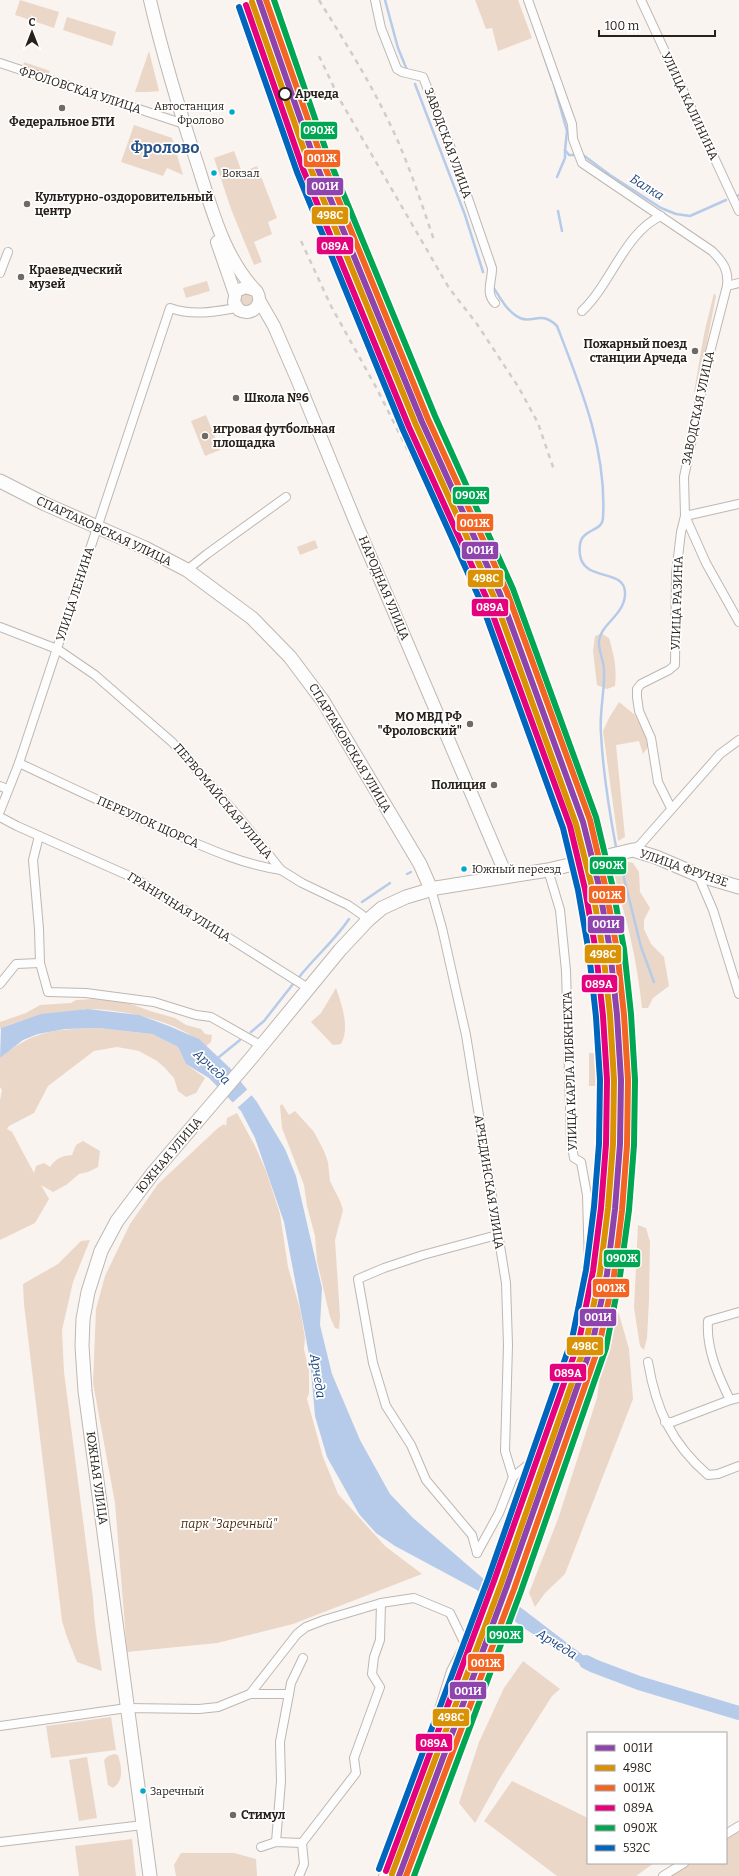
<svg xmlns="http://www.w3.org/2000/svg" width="739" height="1876" viewBox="0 0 739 1876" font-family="Bitter,serif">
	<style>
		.green { fill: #ebd7c8 }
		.water { fill: #b6cbea }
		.pier { fill: #f9f4f0 }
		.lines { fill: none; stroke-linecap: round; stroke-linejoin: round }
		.stream { stroke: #b6cbea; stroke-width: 2.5 }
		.river { stroke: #b6cbea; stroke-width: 14 }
		.street-casing { stroke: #beb7b2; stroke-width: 10 }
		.secondary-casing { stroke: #beb7b2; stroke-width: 14 }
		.primary-casing { stroke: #beb7b2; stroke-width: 15 }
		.street { stroke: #fefdfd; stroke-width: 8 }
		.secondary { stroke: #fefdfd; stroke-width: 12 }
		.primary { stroke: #fefdfd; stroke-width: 13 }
		.rail { stroke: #cfcecc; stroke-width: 2.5; stroke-dasharray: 5 5; stroke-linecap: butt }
		.rail-1-casing { stroke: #fff; stroke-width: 9 }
		.rail-2-casing { stroke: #fff; stroke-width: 9 }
		.rail-3-casing { stroke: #fff; stroke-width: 9 }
		.rail-4-casing { stroke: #fff; stroke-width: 9 }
		.rail-5-casing { stroke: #fff; stroke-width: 9 }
		.rail-6-casing { stroke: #fff; stroke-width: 9 }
		.rail-1 { stroke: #8e44ad; stroke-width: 6 }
		.rail-2 { stroke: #d89204; stroke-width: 6 }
		.rail-3 { stroke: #f26522; stroke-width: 6 }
		.rail-4 { stroke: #e5007d; stroke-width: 6 }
		.rail-5 { stroke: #00a651; stroke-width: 6 }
		.rail-6 { stroke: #0065bd; stroke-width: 6 }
		.stop-dot { fill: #fff; stroke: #282019; stroke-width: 2 }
		.poi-dot { fill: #716a64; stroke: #fff; stroke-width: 1.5 }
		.bus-dot { fill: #00a9ce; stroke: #fff; stroke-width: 1.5 }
		.labels { text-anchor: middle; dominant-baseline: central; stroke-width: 3.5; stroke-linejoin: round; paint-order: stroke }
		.bus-label { font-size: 11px; fill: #282019; stroke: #fff; text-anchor: start }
		.street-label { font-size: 12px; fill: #282019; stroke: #fff }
		.stop-label { font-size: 12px; font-weight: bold; fill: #282019; stroke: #fff; text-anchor: start }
		.poi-label { font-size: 12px; font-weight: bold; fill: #282019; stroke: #fff; text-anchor: start }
		.park-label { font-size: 12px; font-style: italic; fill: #4c2d0f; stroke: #fff }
		.water-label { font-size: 13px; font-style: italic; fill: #1d467d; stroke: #fff }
		.district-label { font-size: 16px; font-weight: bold; fill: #2a5287; stroke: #fff }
		.line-badge { stroke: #fff; stroke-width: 1.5 }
		.badge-label { font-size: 11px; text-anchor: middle; font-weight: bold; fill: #fff }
	</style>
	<rect width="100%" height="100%" fill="#f9f4f0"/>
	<g class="green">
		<polygon points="20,0 59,12 54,28 15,15"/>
		<polygon points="475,0 518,0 532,38 498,51 492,28 486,29"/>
		<polygon points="67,17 116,32 112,46 63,30"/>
		<polygon points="149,51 159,91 148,92 135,92"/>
		<polygon points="24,62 50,71 48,75 23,66"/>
		<polygon points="134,125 172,138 183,175 167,168 163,176 121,162"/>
		<polygon points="234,151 242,172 257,166 277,218 268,222 272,234 254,242 262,262 254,265 231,209 214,158"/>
		<polygon points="207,281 210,291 186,298 183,288"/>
		<polygon points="246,289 257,300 246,311 236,296"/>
		<polygon points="714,293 716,296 697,393 694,392 704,334"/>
		<polygon points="206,415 220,450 205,456 191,421"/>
		<polygon points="315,540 318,548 300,555 297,547"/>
		<path d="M602,634L609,638C614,655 617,669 615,686L607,689L597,685L593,651L595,636Z"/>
		<polygon points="619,702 635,715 646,737 648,747 643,754 639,741 616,745 625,837 618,841 603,731 609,718"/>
		<path d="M624,861L633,863L639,872L640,892L650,908L644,920V929L651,944L664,957L669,986L653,998L648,1008H642C637,961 627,915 611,871L610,864Z"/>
		<path d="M336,988C342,1005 350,1028 341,1044L333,1045L311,1022L321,1013Z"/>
		<path d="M92,999L114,1000L134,1005L150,1011L175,1018L186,1025L201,1029L205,1034L212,1035L211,1042L205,1047C184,1022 121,1009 89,1009C81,1009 73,1012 65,1013C44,1017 19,1019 0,1029V1022L26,1013L40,1005L71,1003L76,1000Z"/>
		<path d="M98,1028L152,1034L178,1047L186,1064L205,1078L196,1093L186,1097L178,1091L174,1078L164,1067L157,1061L139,1051L117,1047L94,1051L48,1086L34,1113L9,1126L7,1129L12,1132L34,1173L36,1166L44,1163L50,1167C56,1158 62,1156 72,1155L76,1145L83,1141L100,1151L98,1167L88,1172L79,1174L66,1185L53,1192L41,1185L49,1199L35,1223L0,1240V1100L2,1090L0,1087V1058C33,1030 57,1029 98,1028Z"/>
		<polygon points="589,1053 611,1054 611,1086 589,1086"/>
		<polygon points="282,1104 289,1115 295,1111 314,1132 324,1151 328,1162 330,1181 340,1201 343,1210 335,1240 340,1316 339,1329 335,1328 330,1317 317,1261 315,1236 307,1206 304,1185 282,1128 280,1106"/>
		<polygon points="237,1113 255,1146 266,1171 280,1214 288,1267 300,1309 305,1338 304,1349 309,1371 309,1393 307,1399 323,1457 338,1494 385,1546 422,1574 293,1624 217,1643 127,1652 115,1503 93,1383 96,1309 105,1276 130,1224 158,1184 218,1128 224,1124 226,1126 227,1118"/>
		<polygon points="638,1225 646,1228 650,1242 649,1300 647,1338 644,1350 640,1346 634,1308"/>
		<path d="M90,1240L73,1282L62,1330L64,1372L93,1598C94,1623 98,1646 102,1671L77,1662L67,1637L62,1621L24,1304L23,1284L58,1264L81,1241Z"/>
		<polygon points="613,1310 619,1314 629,1349 633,1399 565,1574 545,1593 535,1607 529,1593 558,1519 597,1398 604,1346"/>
		<polygon points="523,1661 560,1689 552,1696 500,1778 475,1823 459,1803 479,1742 504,1688"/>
		<polygon points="111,1717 116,1750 51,1758 46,1726"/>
		<path d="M114,1754L118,1755C121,1766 125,1780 113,1788L108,1785L104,1760L108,1756Z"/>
		<polygon points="87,1757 97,1818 79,1821 69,1760"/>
		<polygon points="512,1781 588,1818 588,1863 654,1863 636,1876 557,1876 484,1821"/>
		<polygon points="739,1832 739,1876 657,1876 676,1863 726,1863 726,1836"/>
		<polygon points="132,1839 136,1876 79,1876 75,1846"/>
		<polygon points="181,1853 234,1853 256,1859 257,1876 176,1876 174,1865"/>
	</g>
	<polygon class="water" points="88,1009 139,1015 169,1026 199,1039 230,1068 257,1102 285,1149 296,1176 322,1288 320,1325 332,1374 360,1440 390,1494 413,1518 486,1581 609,1675 593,1672 522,1627 477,1590 395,1546 376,1533 359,1514 327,1457 315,1416 310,1360 284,1222 255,1138 241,1111 209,1078 186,1064 178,1047 152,1034 98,1028 65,1029 38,1034 23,1040 0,1058 1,1028 41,1014"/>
	<polygon class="pier" points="249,1088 253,1094 236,1109 231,1104"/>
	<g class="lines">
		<g class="stream">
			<polyline points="385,0 398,48 407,70"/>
			<polyline points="543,53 552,80"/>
			<polyline points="415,84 465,215 483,272"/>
			<polyline points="554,85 567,131 565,150 569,155 583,155 610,175 661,208 676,214 690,216 726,200"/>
			<polyline points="557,177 565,158 565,150"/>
			<polyline points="737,196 739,195"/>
			<polyline points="558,211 562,231"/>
			<path d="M492,285C499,296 507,312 520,318C533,324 541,310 557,326C581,388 607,450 603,518C602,535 576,525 580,555C584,583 627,567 625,595C624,615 600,625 599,641C598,650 604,661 604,670C605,691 599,713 601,734C603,772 609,810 616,847"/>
			<polyline points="620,862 641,947 654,982"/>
			<polyline points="407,874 411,872"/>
			<polyline points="362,902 390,883"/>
			<path d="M300,976C316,956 335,940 349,919"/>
			<polyline points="251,1032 264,1021 293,984"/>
			<polyline points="219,1057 240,1040"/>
		</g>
		<polyline class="river" points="586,1662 594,1666 639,1683 739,1713"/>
		<defs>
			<g id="street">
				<path d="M375,0L381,28L397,69L402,72L423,77L450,146L492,268C492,282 485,293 495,303"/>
				<path d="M528,0L572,124L573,139L582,163L712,251C723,262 729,270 727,286L710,352L684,477L685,516L706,563L739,622"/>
				<polyline points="641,0 739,211"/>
				<polyline points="0,63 184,124"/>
				<polyline points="0,273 8,252"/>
				<polyline points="727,286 739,283"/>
				<path d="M582,311C611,284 625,232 661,216"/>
				<polyline points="187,570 207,554 286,497"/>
				<polyline points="0,627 57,649 95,675 172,742 239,817 281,870 302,883 348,905 361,914 368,920"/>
				<path d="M19,763C72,788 124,813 177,835C211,850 245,865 281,870"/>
				<polyline points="0,786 7,789"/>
				<polyline points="671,808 658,782 651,738 639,711 637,697 637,689 641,684 669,670 675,665 676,574 681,532 685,516 739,504"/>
				<path d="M0,811L19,763L170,308C193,316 213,312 236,308"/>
				<polyline points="0,817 17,826 136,879 308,988"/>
				<polyline points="39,836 33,860 39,929 40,963 48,992 86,993 154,1002 196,1015 211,1017 262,1046"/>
				<polyline points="631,850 640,845 720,754 739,740"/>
				<polyline points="698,875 713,910 739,994"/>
				<polyline points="431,889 442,928 466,1035 506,1283 508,1345 505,1451 513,1477"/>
				<polyline points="0,984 16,964 40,963"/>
				<path d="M648,1362C656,1409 671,1443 708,1475L718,1474L739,1466"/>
				<path d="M730,1400C718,1375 706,1349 708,1321L739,1312"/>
				<polyline points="665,1422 672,1422 730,1400 739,1398"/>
				<polyline points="477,1553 499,1513 513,1477 536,1458 554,1424 573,1373 587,1324 590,1301 587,1195 581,1162 574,1158 571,1141 566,971 560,910 548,870"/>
				<polyline points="477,1553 472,1535 426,1480 411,1445 386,1406 373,1363 358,1279 384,1268 423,1255 497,1235"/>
				<polyline points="250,1694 297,1634 306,1627 324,1620 381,1603 414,1598 450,1613 465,1644 451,1671 404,1821 383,1876"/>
				<polyline points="289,1694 291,1683 303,1658"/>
				<polyline points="0,1726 127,1708 199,1709 218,1707 250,1694 289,1694 280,1742 281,1781 276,1842"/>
				<polyline points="726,1834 739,1826"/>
				<polyline points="0,1842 143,1825"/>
				<polyline points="261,1847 276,1842 302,1843"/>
				<polyline points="299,1876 304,1864 302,1843 356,1773 354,1758 380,1687 372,1674 374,1657 380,1640 381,1603"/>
				<polyline points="663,1876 684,1863"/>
			</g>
			<g id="secondary">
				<path d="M150,0C163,56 180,112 198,166C212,210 224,258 257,292C264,304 252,317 239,310L234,302L236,291L246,287L255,290"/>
				<polyline points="217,242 235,294"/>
				<polyline points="259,300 274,326 297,379 356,523 507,877"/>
			</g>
			<g id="primary">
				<polyline points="0,481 45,504 145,548 187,570 252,618 290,657 323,701 420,864 431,889"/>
				<polyline points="150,1876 85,1391 82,1346 83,1319 88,1292 101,1251 117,1221 153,1173 253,1056 340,950 368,920 382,908 406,897 436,888 548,870 633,850 656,857 698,875 739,887"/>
			</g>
		</defs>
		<use href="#street" class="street-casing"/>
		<use href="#secondary" class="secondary-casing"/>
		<use href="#primary" class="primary-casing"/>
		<use href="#street" class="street"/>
		<use href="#secondary" class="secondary"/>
		<use href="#primary" class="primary"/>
		<g class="rail">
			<path d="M319,0C343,39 368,78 388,120C407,158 420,199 434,240"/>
			<polyline points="319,56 340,100 449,288 477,324 519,388 538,423 554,470"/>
			<polyline points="301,241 331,306 377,389 441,516 475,569"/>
		</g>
		<defs>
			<polyline id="rail-1" points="259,0 316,164 422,422 500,594 583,822 599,886 610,950 617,1015 621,1080 620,1144 615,1209 607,1274 592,1345 507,1586 399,1876"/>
			<polyline id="rail-2" points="252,2 310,167 416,425 494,597 576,824 592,887 603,951 610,1015 614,1080 613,1144 608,1208 600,1273 586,1343 501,1584 392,1874"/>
			<polyline id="rail-3" points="266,0 323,162 428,419 507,592 590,820 605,885 617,950 624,1015 628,1080 627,1145 622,1210 614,1275 599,1346 514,1589 406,1876"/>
			<polyline id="rail-4" points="246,5 303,169 409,427 487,599 570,826 585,889 596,952 603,1016 607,1080 606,1144 601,1208 593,1271 579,1341 494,1581 386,1871"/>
			<polyline id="rail-5" points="274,0 329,159 435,416 513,589 596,817 612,884 624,949 631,1014 635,1080 634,1145 629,1210 620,1276 606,1348 521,1591 414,1876"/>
			<polyline id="rail-6" points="239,7 297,172 403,430 481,602 563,828 578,890 589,953 596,1017 600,1080 599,1144 594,1207 586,1270 572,1339 488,1579 379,1869"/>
		</defs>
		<use href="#rail-1" class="rail-1-casing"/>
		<use href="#rail-2" class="rail-2-casing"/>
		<use href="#rail-3" class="rail-3-casing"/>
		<use href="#rail-4" class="rail-4-casing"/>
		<use href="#rail-5" class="rail-5-casing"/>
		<use href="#rail-6" class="rail-6-casing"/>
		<use href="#rail-1" class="rail-1"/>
		<use href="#rail-2" class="rail-2"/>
		<use href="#rail-3" class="rail-3"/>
		<use href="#rail-4" class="rail-4"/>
		<use href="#rail-5" class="rail-5"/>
		<use href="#rail-6" class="rail-6"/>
	</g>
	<circle class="stop-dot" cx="285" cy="94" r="6"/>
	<g class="poi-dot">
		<circle cx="62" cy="108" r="4"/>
		<circle cx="27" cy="204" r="4"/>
		<circle cx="21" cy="277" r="4"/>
		<circle cx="695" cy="351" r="4"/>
		<circle cx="236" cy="398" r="4"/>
		<circle cx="205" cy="436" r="4"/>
		<circle cx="470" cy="724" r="4"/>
		<circle cx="494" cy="785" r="4"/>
		<circle cx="233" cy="1815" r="4"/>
	</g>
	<g class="bus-dot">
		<circle cx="232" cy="112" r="3.5"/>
		<circle cx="214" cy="173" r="3.5"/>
		<circle cx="464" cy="869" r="3.5"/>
		<circle cx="143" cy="1791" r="3.5"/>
	</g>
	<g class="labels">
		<g class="bus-label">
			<text x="224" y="106" text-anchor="end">Автостанция<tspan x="224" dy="14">Фролово</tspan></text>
			<text x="222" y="173">Вокзал</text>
			<text x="472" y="869">Южный переезд</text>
			<text x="150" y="1791">Заречный</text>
		</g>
		<g class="street-label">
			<text transform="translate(80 90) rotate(18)">ФРОЛОВСКАЯ УЛИЦА</text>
			<text transform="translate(690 106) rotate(65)">УЛИЦА КАЛИНИНА</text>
			<text transform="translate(448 143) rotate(70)">ЗАВОДСКАЯ УЛИЦА</text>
			<text transform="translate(698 408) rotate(-78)">ЗАВОДСКАЯ УЛИЦА</text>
			<text transform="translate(104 531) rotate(25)">СПАРТАКОВСКАЯ УЛИЦА</text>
			<text transform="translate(384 588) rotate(67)">НАРОДНАЯ УЛИЦА</text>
			<text transform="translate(75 594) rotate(-72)">УЛИЦА ЛЕНИНА</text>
			<text transform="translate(677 603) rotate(-88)">УЛИЦА РАЗИНА</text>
			<text transform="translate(350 748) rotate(59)">СПАРТАКОВСКАЯ УЛИЦА</text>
			<text transform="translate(223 801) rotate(50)">ПЕРВОМАЙСКАЯ УЛИЦА</text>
			<text transform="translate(148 822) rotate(24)">ПЕРЕУЛОК ЩОРСА</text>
			<text transform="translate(684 868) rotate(19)">УЛИЦА ФРУНЗЕ</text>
			<text transform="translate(179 907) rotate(32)">ГРАНИЧНАЯ УЛИЦА</text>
			<text transform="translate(570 1071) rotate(-92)">УЛИЦА КАРЛА ЛИБКНЕХТА</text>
			<text transform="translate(169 1155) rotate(-50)">ЮЖНАЯ УЛИЦА</text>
			<text transform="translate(489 1182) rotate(81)">АРЧЕДИНСКАЯ УЛИЦА</text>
			<text transform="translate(97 1478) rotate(82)">ЮЖНАЯ УЛИЦА</text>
		</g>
		<g class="stop-label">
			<text x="295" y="94">Арчеда</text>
		</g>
		<g class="poi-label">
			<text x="62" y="122" text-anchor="middle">Федеральное БТИ</text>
			<text x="35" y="197">Культурно-оздоровительный<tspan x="35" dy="14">центр</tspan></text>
			<text x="29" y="270">Краеведческий<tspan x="29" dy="14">музей</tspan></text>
			<text x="687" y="344" text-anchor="end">Пожарный поезд<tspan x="687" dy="14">станции Арчеда</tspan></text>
			<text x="244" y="398">Школа №6</text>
			<text x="213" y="429">игровая футбольная<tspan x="213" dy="14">площадка</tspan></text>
			<text x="462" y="717" text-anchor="end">МО МВД РФ<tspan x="462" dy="14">"Фроловский"</tspan></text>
			<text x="486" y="785" text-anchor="end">Полиция</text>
			<text x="241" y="1815">Стимул</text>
		</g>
		<g class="park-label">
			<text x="229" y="1524">парк "Заречный"</text>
		</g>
		<g class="water-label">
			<text transform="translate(647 187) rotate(32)">Балка</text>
			<text transform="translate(212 1067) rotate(43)">Арчеда</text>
			<text transform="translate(318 1376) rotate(81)">Арчеда</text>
			<text transform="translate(557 1644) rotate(32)">Арчеда</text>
		</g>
		<g class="district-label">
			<text x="165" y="147">Фролово</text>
		</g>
	</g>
	<g class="line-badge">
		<rect x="300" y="121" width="38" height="19" rx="4" fill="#00a651"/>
		<rect x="303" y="149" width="38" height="19" rx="4" fill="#f26522"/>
		<rect x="306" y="177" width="38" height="19" rx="4" fill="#8e44ad"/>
		<rect x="311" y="206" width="38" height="19" rx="4" fill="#d89204"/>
		<rect x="316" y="236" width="38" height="19" rx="4" fill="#e5007d"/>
		<rect x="452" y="486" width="38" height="19" rx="4" fill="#00a651"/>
		<rect x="456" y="513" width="38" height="19" rx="4" fill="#f26522"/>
		<rect x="461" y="541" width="38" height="19" rx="4" fill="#8e44ad"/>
		<rect x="467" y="569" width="37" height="19" rx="4" fill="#d89204"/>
		<rect x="471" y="598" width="38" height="19" rx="4" fill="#e5007d"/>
		<rect x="589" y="856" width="38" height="19" rx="4" fill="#00a651"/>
		<rect x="588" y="885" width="38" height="19" rx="4" fill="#f26522"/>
		<rect x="587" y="915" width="38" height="19" rx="4" fill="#8e44ad"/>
		<rect x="584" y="944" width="38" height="20" rx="4" fill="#d89204"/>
		<rect x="581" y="974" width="37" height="19" rx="4" fill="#e5007d"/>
		<rect x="603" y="1249" width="38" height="19" rx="4" fill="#00a651"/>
		<rect x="592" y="1278" width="38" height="20" rx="4" fill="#f26522"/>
		<rect x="579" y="1308" width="38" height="19" rx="4" fill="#8e44ad"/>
		<rect x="566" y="1336" width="38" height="20" rx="4" fill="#d89204"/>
		<rect x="549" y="1363" width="38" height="19" rx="4" fill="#e5007d"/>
		<rect x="486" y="1625" width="38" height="19" rx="4" fill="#00a651"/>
		<rect x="467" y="1653" width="38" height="19" rx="4" fill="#f26522"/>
		<rect x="449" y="1681" width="38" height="19" rx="4" fill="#8e44ad"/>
		<rect x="432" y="1708" width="38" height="19" rx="4" fill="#d89204"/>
		<rect x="415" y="1733" width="38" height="19" rx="4" fill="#e5007d"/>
	</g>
	<g class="badge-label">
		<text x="319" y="134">090Ж</text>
		<text x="322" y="162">001Ж</text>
		<text x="325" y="190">001И</text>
		<text x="330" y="219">498С</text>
		<text x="335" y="250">089А</text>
		<text x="471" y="499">090Ж</text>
		<text x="475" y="527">001Ж</text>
		<text x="480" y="554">001И</text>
		<text x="486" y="582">498С</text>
		<text x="490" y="611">089А</text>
		<text x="608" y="869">090Ж</text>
		<text x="607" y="899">001Ж</text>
		<text x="606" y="928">001И</text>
		<text x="603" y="958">498С</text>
		<text x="599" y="988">089А</text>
		<text x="622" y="1262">090Ж</text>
		<text x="611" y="1292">001Ж</text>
		<text x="598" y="1321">001И</text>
		<text x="585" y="1350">498С</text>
		<text x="568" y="1377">089А</text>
		<text x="505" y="1639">090Ж</text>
		<text x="486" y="1667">001Ж</text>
		<text x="468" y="1695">001И</text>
		<text x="451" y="1721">498С</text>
		<text x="434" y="1747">089А</text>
	</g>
	<rect x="587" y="1732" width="140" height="132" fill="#ffffff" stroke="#a9a6a3"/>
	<rect x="595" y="1745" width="20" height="6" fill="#8e44ad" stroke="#a9a6a3"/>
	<text x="623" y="1752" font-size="12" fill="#282019">001И</text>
	<rect x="595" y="1765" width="20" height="6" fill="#d89204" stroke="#a9a6a3"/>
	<text x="623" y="1772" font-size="12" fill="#282019">498С</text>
	<rect x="595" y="1785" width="20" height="6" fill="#f26522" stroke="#a9a6a3"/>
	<text x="623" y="1792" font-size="12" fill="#282019">001Ж</text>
	<rect x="595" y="1805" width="20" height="6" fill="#e5007d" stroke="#a9a6a3"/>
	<text x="623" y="1812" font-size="12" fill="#282019">089А</text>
	<rect x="595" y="1825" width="20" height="6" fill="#00a651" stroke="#a9a6a3"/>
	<text x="623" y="1832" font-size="12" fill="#282019">090Ж</text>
	<rect x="595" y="1845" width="20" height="6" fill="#0065bd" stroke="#a9a6a3"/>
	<text x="623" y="1852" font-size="12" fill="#282019">532С</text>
	<g transform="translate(32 32)" stroke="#ffffff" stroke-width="3" paint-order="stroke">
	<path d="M0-3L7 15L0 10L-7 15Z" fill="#282019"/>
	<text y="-6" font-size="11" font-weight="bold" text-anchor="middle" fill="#282019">С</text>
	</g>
	<path d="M599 30v6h116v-6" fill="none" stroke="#282019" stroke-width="2"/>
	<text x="605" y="30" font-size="12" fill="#282019" stroke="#ffffff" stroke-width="3" paint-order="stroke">100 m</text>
</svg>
